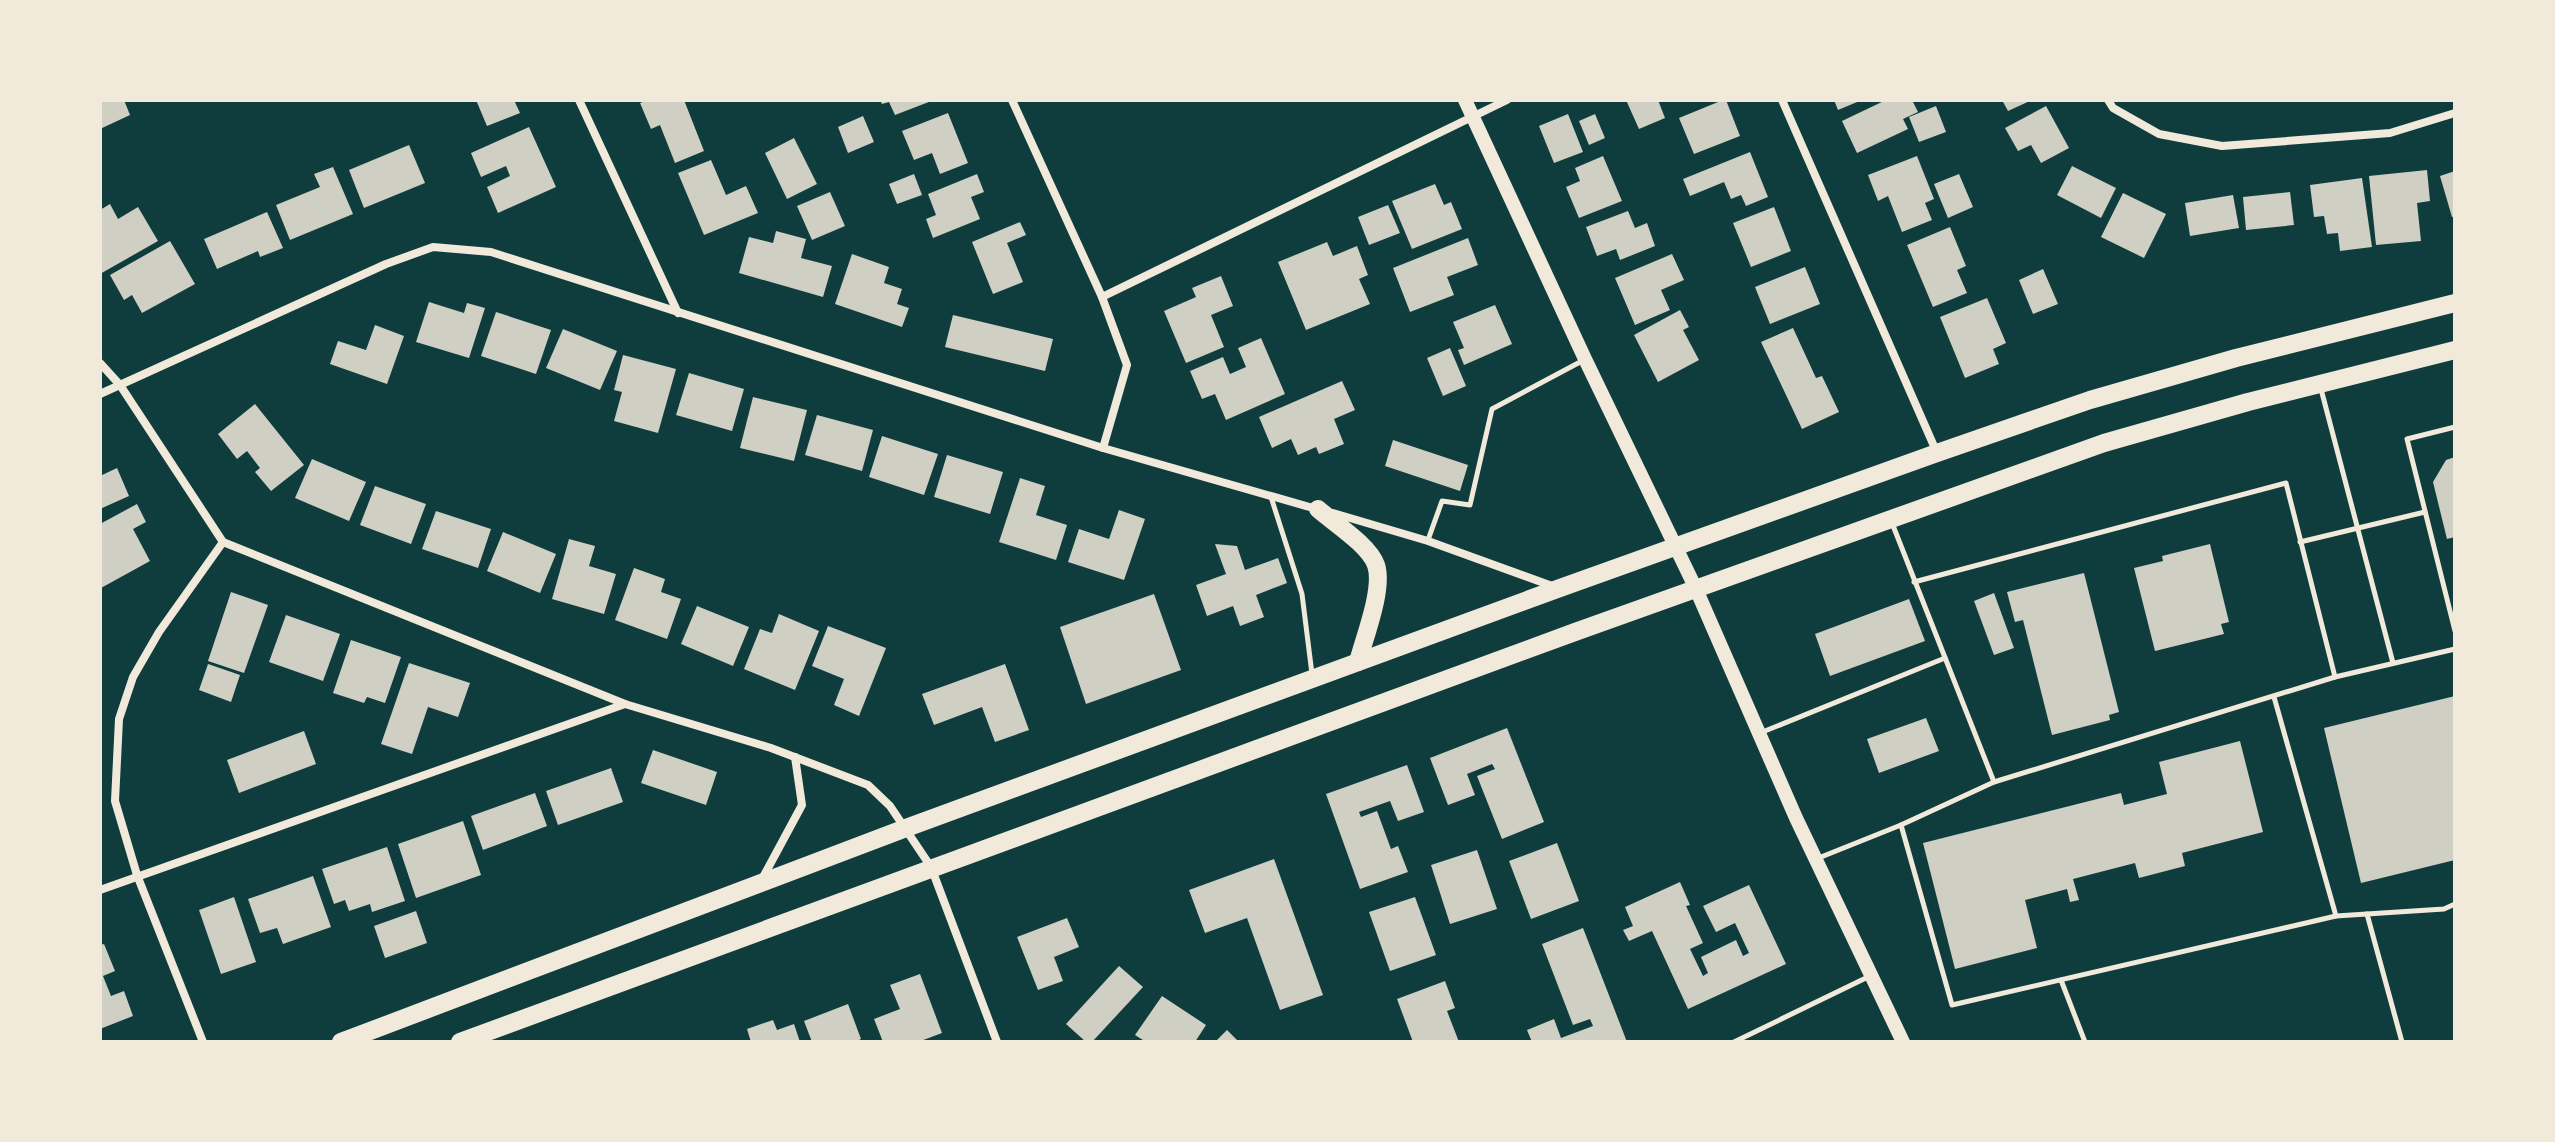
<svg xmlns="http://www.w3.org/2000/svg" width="2555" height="1142" viewBox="0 0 2555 1142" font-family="Mulish,sans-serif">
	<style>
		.building { fill: #cfcfc3 }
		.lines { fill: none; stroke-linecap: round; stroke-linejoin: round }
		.service { stroke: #f1e9da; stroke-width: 5 }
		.minor { stroke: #f1e9da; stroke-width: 8 }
		.tertiary { stroke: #f1e9da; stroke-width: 14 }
		.primary { stroke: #f1e9da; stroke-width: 18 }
	</style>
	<rect width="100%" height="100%" fill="#0f3d3e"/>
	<g class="building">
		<polygon points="100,100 124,100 130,115 100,129"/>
		<polygon points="476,100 514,100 520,113 487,126"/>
		<polygon points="648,100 684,100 704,151 675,163 660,125 651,129 640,103"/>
		<polygon points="880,100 934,100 895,115 889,102 882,104"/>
		<polygon points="1626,100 1658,100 1665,118 1639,129"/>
		<polygon points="1723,100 1726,100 1740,136 1694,154 1679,118"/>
		<polygon points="1834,100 1862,100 1838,110"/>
		<polygon points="1886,100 1912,100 1918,112 1903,119 1908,129 1857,153 1842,121"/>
		<polygon points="2002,100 2032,100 2008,111"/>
		<polygon points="1936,106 1946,132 1919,142 1909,117"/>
		<polygon points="2046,106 2069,148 2041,163 2031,145 2018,151 2005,128"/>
		<polygon points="948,113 968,163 940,174 932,153 914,160 902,131"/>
		<polygon points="1568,114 1583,152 1554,163 1539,126"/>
		<polygon points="1595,114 1605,138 1589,145 1579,121"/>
		<polygon points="863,116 874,142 848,153 838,127"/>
		<polygon points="529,127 556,187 498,213 487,187 510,176 506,166 481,177 471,153"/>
		<polygon points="794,138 817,184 787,199 765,153"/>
		<polygon points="409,145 425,183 364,208 349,170"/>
		<polygon points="1750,152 1768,197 1746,206 1741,195 1731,199 1724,182 1690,196 1683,179"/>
		<polygon points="1603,156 1622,201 1579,218 1566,187 1580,181 1575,168"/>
		<polygon points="1917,156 1934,199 1925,203 1932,220 1902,232 1888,196 1878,201 1868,175"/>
		<polygon points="711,160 726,195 746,186 758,213 704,235 678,173"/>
		<polygon points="2072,166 2116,188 2101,218 2057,195"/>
		<polygon points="333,167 353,214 290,240 276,205 320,187 314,174"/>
		<polygon points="2427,170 2430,201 2417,203 2421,241 2376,245 2369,176"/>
		<polygon points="2455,171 2455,216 2452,217 2440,176"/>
		<polygon points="914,174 922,195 897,204 889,184"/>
		<polygon points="977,174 984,192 971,197 980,219 933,238 926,219 936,215 928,194"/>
		<polygon points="1959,174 1973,207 1948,218 1934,184"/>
		<polygon points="2362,178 2372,247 2340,251 2338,233 2327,234 2324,216 2314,217 2310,185"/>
		<polygon points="1435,184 1444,205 1451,202 1462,229 1412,249 1392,201"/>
		<polygon points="830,192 845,226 812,240 797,206"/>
		<polygon points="2290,192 2294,225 2246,230 2243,197"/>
		<polygon points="2123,193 2166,214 2144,258 2101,237"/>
		<polygon points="2233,195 2239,228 2190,236 2185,203"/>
		<polygon points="110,204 118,219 138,207 158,241 100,274 100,210"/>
		<polygon points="1388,205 1400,233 1369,245 1358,217"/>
		<polygon points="1774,207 1791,251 1751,267 1733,223"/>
		<polygon points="1628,211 1635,228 1647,223 1655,246 1620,260 1616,249 1597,256 1586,227"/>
		<polygon points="267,212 283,248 260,257 258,251 217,269 204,239"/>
		<polygon points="1020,222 1026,235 1007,243 1023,282 993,294 972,242"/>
		<polygon points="1950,227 1966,266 1957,270 1967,293 1933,307 1907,245"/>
		<polygon points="776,231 806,239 801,258 832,266 823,297 739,273 749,237 773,243"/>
		<polygon points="1468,238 1478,265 1447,277 1454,295 1410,312 1393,268"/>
		<polygon points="170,241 195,284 142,313 132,295 124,300 110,275"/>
		<polygon points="1327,242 1333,256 1357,246 1368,275 1359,279 1370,304 1306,330 1278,262"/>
		<polygon points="852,254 889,267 884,283 902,289 897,304 909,308 902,327 835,304"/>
		<polygon points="1672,254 1684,280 1661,290 1670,310 1635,325 1615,278"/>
		<polygon points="1805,267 1820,304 1770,324 1755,287"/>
		<polygon points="2043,269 2058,304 2033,314 2019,280"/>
		<polygon points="1221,276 1233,306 1211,315 1224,347 1186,363 1164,311 1196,297 1192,288"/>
		<polygon points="1987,298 2006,343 1993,349 1999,364 1965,378 1940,317"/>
		<polygon points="429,302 464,313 467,303 485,308 469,358 416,342"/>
		<polygon points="1495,305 1512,344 1464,365 1458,350 1464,348 1453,322"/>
		<polygon points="1680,310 1689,327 1683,330 1699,360 1658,382 1634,335"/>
		<polygon points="496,312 551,330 536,374 481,356"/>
		<polygon points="953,315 1053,339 1045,371 945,347"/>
		<polygon points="375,325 404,336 387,384 330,364 338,341 366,350"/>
		<polygon points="1793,328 1816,378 1822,376 1839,412 1802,429 1761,342"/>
		<polygon points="563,329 617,351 600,390 546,368"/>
		<polygon points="1261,338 1285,394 1226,420 1215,394 1202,399 1190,371 1223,357 1230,374 1246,367 1238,348"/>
		<polygon points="1450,348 1466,386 1443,396 1427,358"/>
		<polygon points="623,355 676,369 658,433 614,421 622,392 614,390"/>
		<polygon points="689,373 744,389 732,431 676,415"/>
		<polygon points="1342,381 1355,410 1334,419 1344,444 1319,454 1316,447 1298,455 1291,439 1272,448 1259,417"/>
		<polygon points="753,397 807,410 794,461 740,448"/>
		<polygon points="255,404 304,465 271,491 255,472 260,468 247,451 237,459 218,434"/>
		<polygon points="817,415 873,430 862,471 805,455"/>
		<polygon points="882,436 938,454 924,495 869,477"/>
		<polygon points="1393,440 1468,465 1460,491 1385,466"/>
		<polygon points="947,455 1003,472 990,514 934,497"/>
		<polygon points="2455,457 2455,537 2447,539 2433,482 2446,460"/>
		<polygon points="312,459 366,482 349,521 295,498"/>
		<polygon points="117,468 129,496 100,509 100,476"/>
		<polygon points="1020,478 1045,486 1036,515 1067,525 1056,560 999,542"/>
		<polygon points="375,486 426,504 411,544 360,525"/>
		<polygon points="137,504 146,522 133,529 150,561 101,588 100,524"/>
		<polygon points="1119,510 1145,519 1124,580 1068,562 1079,529 1109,539"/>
		<polygon points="436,511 491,529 478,568 422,549"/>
		<polygon points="503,532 556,554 540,593 487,571"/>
		<polygon points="569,539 595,546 589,566 616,574 604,614 552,599"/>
		<polygon points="1215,544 1237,546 1245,570 1278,558 1287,583 1256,595 1264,617 1240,626 1233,606 1207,616 1196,585 1226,574"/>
		<polygon points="2210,544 2229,622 2221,624 2224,634 2155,651 2134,568 2163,561 2162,556"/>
		<polygon points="634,568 665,579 661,592 681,599 667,639 615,620"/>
		<polygon points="2084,573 2119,712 2109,715 2110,720 2052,735 2023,620 2015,622 2007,592"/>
		<polygon points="231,592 268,605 244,673 208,661"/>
		<polygon points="1994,593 2014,648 1994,655 1974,601"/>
		<polygon points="1154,594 1181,670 1086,704 1060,627"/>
		<polygon points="1909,599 1925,641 1830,676 1815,634"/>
		<polygon points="697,606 749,627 733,666 681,644"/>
		<polygon points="779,614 819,631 795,690 744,669 760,629 772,633"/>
		<polygon points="286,615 340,634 323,681 269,662"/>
		<polygon points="828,626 886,648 859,716 834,705 844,679 812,666"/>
		<polygon points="351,640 401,657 385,703 367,697 364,703 333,693"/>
		<polygon points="409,663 470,683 458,717 428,707 412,754 381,744"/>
		<polygon points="208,664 240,675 231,702 199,690"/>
		<polygon points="1005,664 1029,730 995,742 982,707 934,725 922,694"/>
		<polygon points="2455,696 2455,860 2361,883 2324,728"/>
		<polygon points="1926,718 1939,751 1879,773 1867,739"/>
		<polygon points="1507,728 1544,822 1502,839 1477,776 1495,769 1492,764 1467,774 1475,795 1448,805 1430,758"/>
		<polygon points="304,731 316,764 239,793 227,760"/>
		<polygon points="2240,741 2263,832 2182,853 2185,866 2139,878 2135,863 2073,879 2079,900 2070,902 2067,889 2025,900 2037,948 1955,969 1923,843 2121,793 2124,805 2167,794 2159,762"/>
		<polygon points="653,750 717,772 706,805 641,783"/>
		<polygon points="1407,765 1424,812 1398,821 1390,801 1359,812 1361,817 1377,811 1391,849 1398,846 1408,872 1360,889 1326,794"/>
		<polygon points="611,768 623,802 558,825 546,791"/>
		<polygon points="535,793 547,826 483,850 471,816"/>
		<polygon points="463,821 481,875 416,898 398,844"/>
		<polygon points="1557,843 1579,901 1531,919 1509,861"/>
		<polygon points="387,847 405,901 372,912 370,904 349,911 345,900 334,904 322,869"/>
		<polygon points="1477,850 1497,909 1450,924 1431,865"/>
		<polygon points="1274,859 1323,995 1280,1010 1247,918 1205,933 1189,890"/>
		<polygon points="313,876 331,927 283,944 277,928 260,933 248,899"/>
		<polygon points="1680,882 1690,905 1686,906 1703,943 1690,949 1703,976 1708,973 1701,957 1736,940 1743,956 1749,953 1735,923 1716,932 1703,906 1749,885 1786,964 1688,1009 1652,931 1629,941 1623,930 1633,926 1625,907"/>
		<polygon points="234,897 256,962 221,974 199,910"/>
		<polygon points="1415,897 1436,955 1390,971 1369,912"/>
		<polygon points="416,911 427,943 385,958 374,926"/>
		<polygon points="1067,918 1079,947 1054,957 1063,981 1038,990 1017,937"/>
		<polygon points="1583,928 1627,1042 1532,1042 1527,1030 1554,1019 1561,1038 1593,1026 1590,1019 1573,1025 1542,944"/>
		<polygon points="104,944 115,971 103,976 111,996 124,991 133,1016 100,1029 100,945"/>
		<polygon points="1119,966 1143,987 1092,1042 1086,1042 1066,1024"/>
		<polygon points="920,974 942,1033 918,1042 883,1042 874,1019 900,1009 890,985"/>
		<polygon points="1445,981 1455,1008 1447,1011 1459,1042 1413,1042 1397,999"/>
		<polygon points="1162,996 1206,1025 1195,1042 1146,1042 1135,1035"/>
		<polygon points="848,1004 861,1039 855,1042 812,1042 804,1021"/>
		<polygon points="773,1020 777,1030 794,1024 800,1042 751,1042 747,1029"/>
		<polygon points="1227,1030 1239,1042 1215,1042"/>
	</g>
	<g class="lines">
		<g class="service">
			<polyline points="2321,389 2393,663"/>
			<polyline points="2455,427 2407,439 2455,631"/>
			<polyline points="1271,497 1302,594 1312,674"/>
			<polyline points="1892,523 1994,782"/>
			<polyline points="1428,540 1442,501 1470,505 1492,409 1582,361"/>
			<polyline points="2300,542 2425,512"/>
			<polyline points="1914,582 2286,483 2335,677"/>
			<polyline points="2274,697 2336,916"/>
			<polyline points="1760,733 1945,658"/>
			<polyline points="1901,825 1952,1005 2336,916 2444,909 2455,904"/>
			<polyline points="1816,859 1901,825 1994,782 2335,677 2455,649"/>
			<polyline points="2367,914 2402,1042"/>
			<polyline points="2061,980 2085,1042"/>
			<polyline points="1734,1042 1870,976"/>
		</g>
		<g class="minor">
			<polyline points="579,100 678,313"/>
			<polyline points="1012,100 1102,297 1127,365 1103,448"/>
			<polyline points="1782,100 1937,453"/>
			<polyline points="2108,100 2113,108 2159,134 2222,146 2390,133 2455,113"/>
			<polyline points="1102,297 1507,100"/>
			<polyline points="100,363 120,385 223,542 625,704 771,748 868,785 890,806 931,867 997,1042"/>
			<polyline points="100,394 386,264 433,247 491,252 1103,448 1320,510"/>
			<polyline points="1333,513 1428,541 1555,587"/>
			<polyline points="761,881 802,805 795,757"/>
			<polyline points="100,890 625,704"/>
			<polyline points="203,1042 137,875 115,801 119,719 133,677 159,632 223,542"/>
		</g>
		<polyline class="tertiary" points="1465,100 1585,359 1696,589 1796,818 1903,1042"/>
		<g class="primary">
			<path d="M1318,509C1334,523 1369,545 1376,565C1384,589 1364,638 1358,662"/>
			<polyline points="341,1042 906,828 1560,588 1937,453 2090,400 2236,358 2455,303"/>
			<polyline points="460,1042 1575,632 2104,443 2248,402 2455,350"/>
		</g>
	</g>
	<rect width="2555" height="1142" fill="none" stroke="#f1e9da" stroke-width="204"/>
</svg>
